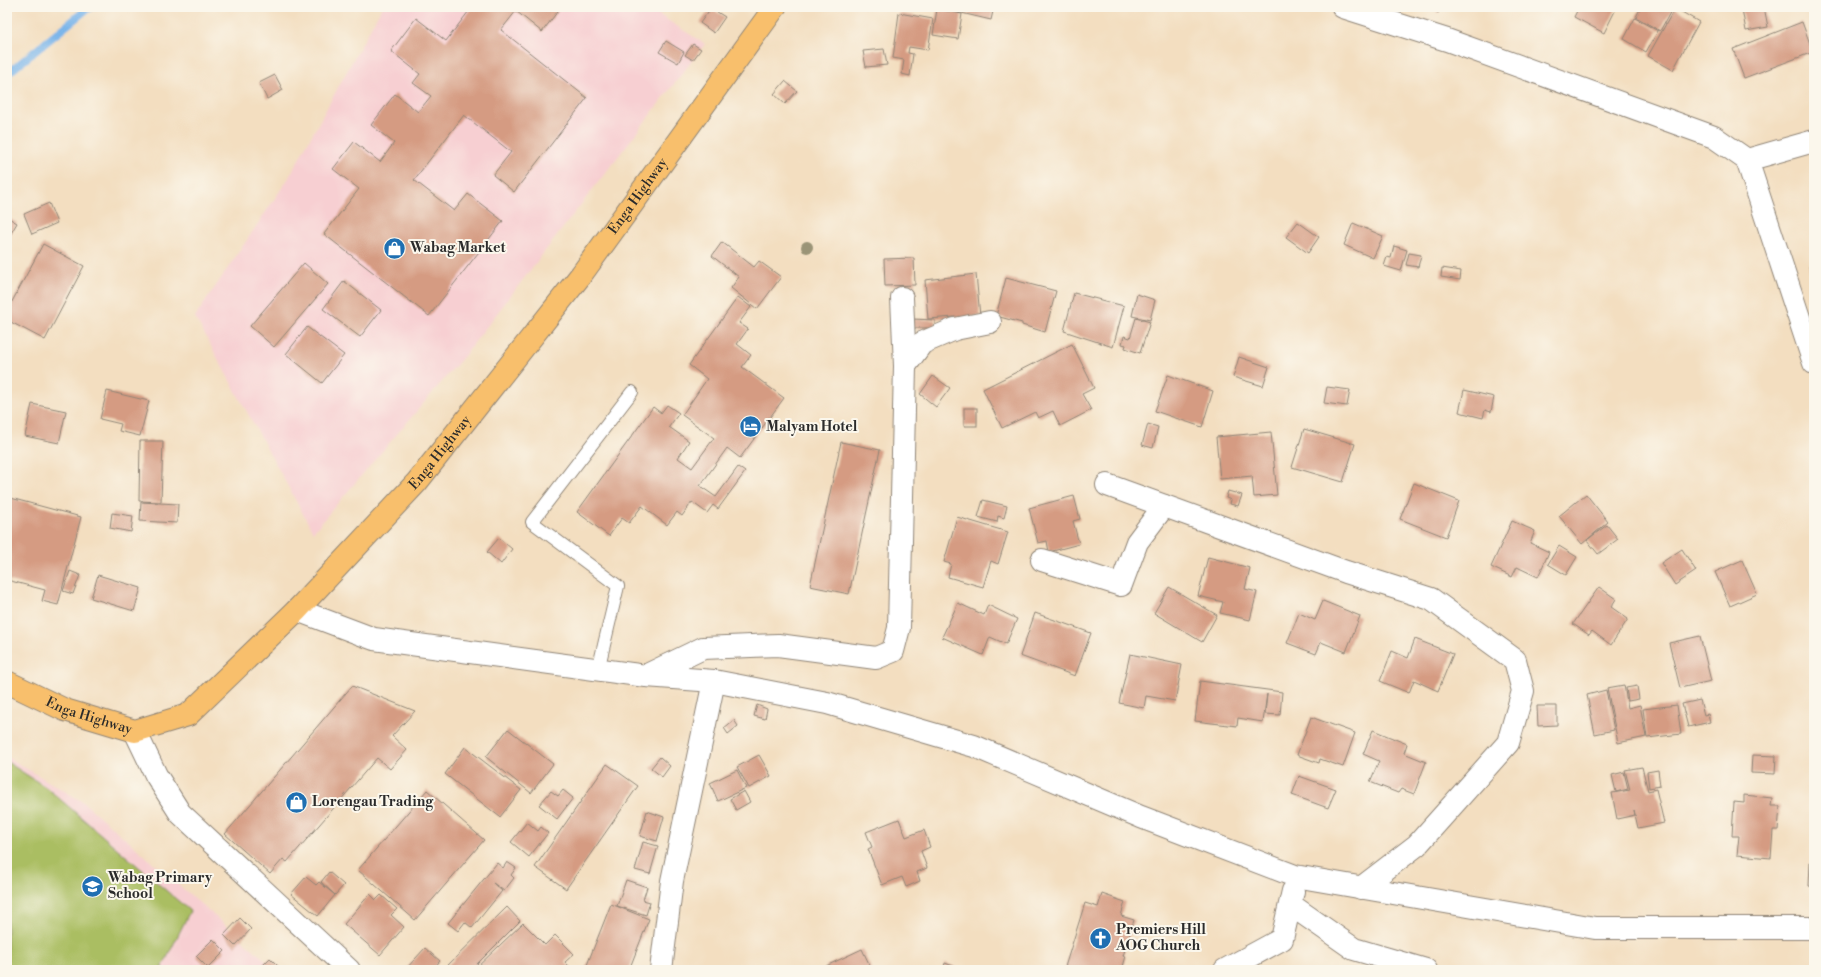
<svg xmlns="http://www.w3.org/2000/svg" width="1821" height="977" viewBox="0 0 1821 977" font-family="'Libre Bodoni',serif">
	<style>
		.built { fill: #f7cfd2 }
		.green { fill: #aabe62; stroke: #6a7446 }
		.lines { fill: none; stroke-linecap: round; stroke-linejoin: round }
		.stream { stroke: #78b4ea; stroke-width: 8 }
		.building { fill: #d59b82 }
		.service-casing { stroke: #8f8476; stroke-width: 14 }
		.minor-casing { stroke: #8f8476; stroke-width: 24 }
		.primary-casing { stroke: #8f8476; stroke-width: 24 }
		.service { stroke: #fff; stroke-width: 12 }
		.minor { stroke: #fff; stroke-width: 22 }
		.primary { stroke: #f8bf6c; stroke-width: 22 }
		.tree { fill: #9a9477 }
		.labels { text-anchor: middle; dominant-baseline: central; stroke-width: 4; stroke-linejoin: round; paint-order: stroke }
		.street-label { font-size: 14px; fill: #2b2b2b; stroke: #fbf7ec }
		.poi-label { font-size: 14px; font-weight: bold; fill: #2b2b2b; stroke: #fbf7ec; text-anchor: start }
	</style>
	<rect width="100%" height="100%" fill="#fbf7ec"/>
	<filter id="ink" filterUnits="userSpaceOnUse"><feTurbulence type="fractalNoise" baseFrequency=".025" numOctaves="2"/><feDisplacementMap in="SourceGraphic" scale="8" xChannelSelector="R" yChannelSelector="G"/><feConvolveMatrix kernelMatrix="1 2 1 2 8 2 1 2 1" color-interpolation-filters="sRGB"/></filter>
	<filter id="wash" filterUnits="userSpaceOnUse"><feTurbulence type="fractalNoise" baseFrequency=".012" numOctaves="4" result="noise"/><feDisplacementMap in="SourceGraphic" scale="16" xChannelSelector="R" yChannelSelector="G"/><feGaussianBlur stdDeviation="0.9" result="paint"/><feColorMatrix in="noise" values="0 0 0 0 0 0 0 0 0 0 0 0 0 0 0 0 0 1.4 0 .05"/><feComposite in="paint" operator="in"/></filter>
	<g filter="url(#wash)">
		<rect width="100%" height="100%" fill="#f3dec0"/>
		<g class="built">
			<polygon points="382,7 647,7 705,44 464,356 313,532 195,317 288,179"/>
			<polygon points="7,757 83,802 277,970 7,970"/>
		</g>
		<polygon class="green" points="7,762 47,788 190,911 161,970 7,970"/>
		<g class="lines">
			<polyline class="stream" points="7,74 87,9 92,7"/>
		</g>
		<g id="blocks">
			<g class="building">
				<polygon points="472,7 561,7 542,32 516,11 501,30 587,98 514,192 493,175 511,152 464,115 414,180 454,211 468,194 503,221 429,316 324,234 359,189 333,169 354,142 380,162 394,143 371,125 395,94 418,112 431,96 413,83 420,74 391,51 416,18 446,41"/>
				<polygon points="936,7 994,7 991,20"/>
				<polygon points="1431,7 1443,7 1438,13"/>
				<polygon points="1579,7 1617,7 1604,33 1574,17"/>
				<polygon points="1641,7 1663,8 1673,7 1660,31 1636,17"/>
				<polygon points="1754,7 1764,7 1768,27 1746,31 1742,9"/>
				<polygon points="711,8 725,17 714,33 700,23"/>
				<polygon points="1675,8 1699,22 1673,70 1648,56"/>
				<polygon points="937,9 962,14 958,39 933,35"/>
				<polygon points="899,13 933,19 928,50 909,47 908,53 913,54 910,76 902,74 904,60 893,58"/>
				<polygon points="1635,18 1658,31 1646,52 1624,39"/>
				<polygon points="1802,22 1813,52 1744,78 1733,49"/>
				<polygon points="666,41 684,52 678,63 659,52"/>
				<polygon points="693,44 701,49 693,60 685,55"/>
				<polygon points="884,49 887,65 866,67 863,51"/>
				<polygon points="275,75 283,90 267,99 259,83"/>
				<polygon points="785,81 797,91 785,104 774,94"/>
				<polygon points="49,203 57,223 32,234 24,214"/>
				<polygon points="7,217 17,223 7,240"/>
				<polygon points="1298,222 1319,237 1308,253 1286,237"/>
				<polygon points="1353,223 1383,236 1373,258 1344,245"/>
				<polygon points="722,242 754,267 759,261 781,277 757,309 731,288 739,277 712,256"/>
				<polygon points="43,244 84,266 45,340 7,320 7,311"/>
				<polygon points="1394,246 1407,250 1401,271 1384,266 1387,257 1391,258"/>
				<polygon points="1409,253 1421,255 1418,267 1406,265"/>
				<polygon points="914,258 915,285 885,286 884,259"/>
				<polygon points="304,263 328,284 274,347 250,326"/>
				<polygon points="1814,265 1814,281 1812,282 1809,266"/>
				<polygon points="1442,268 1461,271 1460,280 1441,277"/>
				<polygon points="976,274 980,316 956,319 955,317 928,319 925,280"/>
				<polygon points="1006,278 1056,291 1045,332 1022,325 1022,323 996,316"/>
				<polygon points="344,281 381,310 360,337 323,309"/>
				<polygon points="1074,293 1124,306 1113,347 1064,331"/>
				<polygon points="1137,294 1155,300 1150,320 1132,316"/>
				<polygon points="738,297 751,307 739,323 748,329 737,344 751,355 742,367 784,398 740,458 727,448 700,486 716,497 738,467 745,472 718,509 713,505 707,513 692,502 682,516 677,512 667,525 642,506 629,523 622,518 609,536 577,512 653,407 661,413 667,405 679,413 669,427 689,441 678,458 692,468 714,438 682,415 707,379 689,365"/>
				<polygon points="1136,318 1150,322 1140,353 1125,348 1126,345 1122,344 1124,336 1130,338"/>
				<polygon points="912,319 935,320 935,328 912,328"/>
				<polygon points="307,327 344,355 322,383 286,354"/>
				<polygon points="1072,344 1094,388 1082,394 1091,410 1060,426 1053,411 1038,418 1035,412 1002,428 983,389"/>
				<polygon points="1239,357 1269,367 1263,386 1233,377"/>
				<polygon points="1168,375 1213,391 1202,427 1155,411"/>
				<polygon points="933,376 950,388 936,407 920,394"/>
				<polygon points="1327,387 1350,390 1347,406 1324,403"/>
				<polygon points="1464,390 1494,397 1491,412 1485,410 1483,418 1459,412"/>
				<polygon points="107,391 149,401 140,436 119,431 121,424 100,419"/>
				<polygon points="32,404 66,411 59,443 25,436"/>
				<rect x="964" y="408" width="13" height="18"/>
				<polygon points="1148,424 1158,427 1153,448 1142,445"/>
				<polygon points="1304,429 1355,444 1343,482 1292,467"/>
				<polygon points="1271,432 1277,495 1254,497 1252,476 1220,479 1216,437"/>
				<polygon points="140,441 163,441 161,502 139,501"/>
				<polygon points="841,442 880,450 849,594 810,586"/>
				<polygon points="1414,483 1459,501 1446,537 1400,519"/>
				<polygon points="1228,491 1242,495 1238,506 1230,504 1231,500 1226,498"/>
				<polygon points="1586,494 1608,522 1582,544 1559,516"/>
				<polygon points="1074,496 1080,519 1073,521 1079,544 1049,552 1047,541 1038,543 1029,508"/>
				<polygon points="7,497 81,517 58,605 42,601 45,590 7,580"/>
				<polygon points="983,500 1007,506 1004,518 998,516 997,522 978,517"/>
				<polygon points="141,502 178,504 177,523 140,521"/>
				<polygon points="112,513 133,516 131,532 110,528"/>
				<polygon points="957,517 1008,532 998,564 991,561 983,587 948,577 951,564 944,562"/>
				<polygon points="1512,521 1535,531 1530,543 1549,552 1538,577 1517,567 1512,577 1491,567"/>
				<polygon points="1607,525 1618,539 1598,554 1587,540"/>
				<polygon points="499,538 512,549 501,564 487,552"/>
				<polygon points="1559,546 1577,557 1566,575 1548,564"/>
				<polygon points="1682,549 1696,571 1675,585 1661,563"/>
				<polygon points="1208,557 1250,568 1245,589 1257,592 1250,620 1220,613 1223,602 1198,596"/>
				<polygon points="1742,560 1757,594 1730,606 1715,572"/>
				<polygon points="70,571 80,575 73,594 63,591"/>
				<polygon points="98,575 141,588 134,611 91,598"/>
				<polygon points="1169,587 1217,615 1202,642 1154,613"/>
				<polygon points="1599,587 1616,599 1611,607 1628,619 1611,645 1592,631 1589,635 1573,624"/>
				<polygon points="1323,601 1360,616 1346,652 1321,642 1316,654 1287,643 1299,613 1315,620"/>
				<polygon points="958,603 984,615 988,605 1017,619 1006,644 990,637 983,655 942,637"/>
				<polygon points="1035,613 1091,633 1075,676 1020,656"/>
				<polygon points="1700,636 1711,681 1680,688 1669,643"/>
				<polygon points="1415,639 1453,654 1438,691 1414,680 1409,693 1380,681 1392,651 1408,658"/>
				<polygon points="1130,654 1182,665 1175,701 1146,696 1144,708 1119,703"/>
				<polygon points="1200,681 1282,692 1280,715 1265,714 1267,694 1263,722 1238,718 1237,726 1195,721"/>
				<polygon points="1624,685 1628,708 1640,705 1646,737 1618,743 1607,688"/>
				<polygon points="352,686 415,711 392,736 407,750 390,769 377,758 287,862 283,859 270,874 225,834"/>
				<polygon points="1637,686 1639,699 1628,701 1626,688"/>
				<polygon points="1606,690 1614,730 1595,734 1587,695"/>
				<polygon points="1700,700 1704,715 1708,714 1710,722 1688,727 1682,704"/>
				<polygon points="757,705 767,709 765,719 754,716"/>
				<polygon points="1677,705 1681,734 1647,738 1643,709"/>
				<polygon points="1537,706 1557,706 1557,725 1538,726"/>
				<polygon points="1311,717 1355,733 1343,767 1320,759 1319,763 1297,755"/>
				<polygon points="734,720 738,726 728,734 724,728"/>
				<polygon points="508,729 553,764 531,793 486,757"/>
				<polygon points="1373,730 1407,744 1404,753 1426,762 1414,794 1401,789 1398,793 1370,782 1379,761 1363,754"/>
				<polygon points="465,747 521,790 500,817 445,774"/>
				<polygon points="759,755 771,776 749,788 737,767"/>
				<polygon points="1752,755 1776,756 1775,774 1751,773"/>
				<polygon points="660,757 670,766 662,777 651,768"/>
				<polygon points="607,764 638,786 566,889 535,867"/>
				<polygon points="1642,767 1648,791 1656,789 1664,823 1638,828 1634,810 1635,815 1617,819 1612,793 1630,790 1625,770"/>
				<polygon points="737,770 746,788 718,801 710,783"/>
				<polygon points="1658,770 1660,786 1649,788 1647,772"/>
				<polygon points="1624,772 1628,789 1616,792 1612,775"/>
				<polygon points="1299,776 1336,789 1328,808 1292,795"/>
				<polygon points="427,790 484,840 415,920 358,870"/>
				<polygon points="563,790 573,798 557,819 539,805 551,791 558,796"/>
				<polygon points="744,791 750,802 736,810 730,799"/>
				<polygon points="1744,795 1772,798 1771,806 1780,806 1778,830 1773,830 1771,858 1737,855 1739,836 1732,836 1734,802 1744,803"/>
				<polygon points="647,811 664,817 657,841 640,836"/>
				<polygon points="899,819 906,837 924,830 930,847 921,851 927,868 917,872 920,881 906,887 902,877 882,885 868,849 872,847 866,832"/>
				<polygon points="527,822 538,831 541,827 548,833 529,857 511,842"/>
				<polygon points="643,842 658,846 650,874 635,870"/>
				<polygon points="507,862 516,868 511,875 514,878 504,891 493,883 502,891 472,928 465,922 458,931 448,923 497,863 503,868"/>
				<polygon points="1810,862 1814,862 1814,887 1809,886"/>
				<polygon points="329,872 344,885 335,895 321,882"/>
				<polygon points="306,877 316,885 319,882 335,895 318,916 291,894"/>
				<polygon points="626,880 647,887 643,900 650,902 646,915 617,906"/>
				<polygon points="370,894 376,900 381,895 397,909 391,915 404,927 380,955 344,924"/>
				<polygon points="1102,894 1125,902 1121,916 1134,920 1123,956 1126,956 1122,970 1064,970 1085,903 1098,907"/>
				<polygon points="611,904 649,919 629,970 585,970"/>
				<polygon points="507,907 520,921 471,970 443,970"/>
				<polygon points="240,918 251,929 235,946 224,935"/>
				<polygon points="523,923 545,945 555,935 574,954 565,962 573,970 474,970"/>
				<polygon points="213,939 225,951 208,968 196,956"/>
				<polygon points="425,948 440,961 432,970 405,970"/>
				<polygon points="862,949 872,970 827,970 826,966"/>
				<polygon points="270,958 282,970 258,970"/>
				<polygon points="945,963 956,967 955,970 943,970"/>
			</g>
		</g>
	</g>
	<g filter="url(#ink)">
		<use href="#blocks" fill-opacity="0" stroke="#8f8476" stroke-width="1"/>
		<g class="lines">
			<defs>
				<polyline id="service" points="598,670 618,586 532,522 632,392"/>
				<g id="minor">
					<polyline points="1343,7 1447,40 1714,137 1747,160 1814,141"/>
					<polyline points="1747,160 1814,363"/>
					<polyline points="905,366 922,343 955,329 990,322"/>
					<polyline points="1107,485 1346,572 1431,599 1515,660 1523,691 1508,743 1417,845 1361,888"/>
					<polyline points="1042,560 1121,585 1137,542 1164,506"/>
					<polyline points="297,610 374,639 646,676 714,681 827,703 974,746 1141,817 1295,876 1595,928 1814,928"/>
					<polyline points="647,675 703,648 778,645 876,658 893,651 899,628 905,366 902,298"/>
					<polyline points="135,731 156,775 180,813 349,970"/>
					<polyline points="1291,905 1354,949 1426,970"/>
					<polyline points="661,970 672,881 714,681"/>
					<polyline points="1225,970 1282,939 1293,891"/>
				</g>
				<g id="primary">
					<path id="s1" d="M7,682L65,710L135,731L188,715L297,610L417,482L581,275L775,7"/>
				</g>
			</defs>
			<use href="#service" class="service-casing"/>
			<use href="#minor" class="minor-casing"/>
			<use href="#primary" class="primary-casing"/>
			<use href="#service" class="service"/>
			<use href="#minor" class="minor"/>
			<use href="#primary" class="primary"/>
		</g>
		<circle class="tree" cx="807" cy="247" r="6"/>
	</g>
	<defs>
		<symbol id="shop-disc" viewBox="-11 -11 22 22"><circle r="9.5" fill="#1f6fb2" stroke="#fbf7ec"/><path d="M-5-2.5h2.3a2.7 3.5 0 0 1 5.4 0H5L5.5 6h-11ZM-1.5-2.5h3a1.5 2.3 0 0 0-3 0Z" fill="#fff"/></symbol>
		<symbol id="hotel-disc" viewBox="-11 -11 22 22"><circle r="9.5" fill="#1f6fb2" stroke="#fbf7ec"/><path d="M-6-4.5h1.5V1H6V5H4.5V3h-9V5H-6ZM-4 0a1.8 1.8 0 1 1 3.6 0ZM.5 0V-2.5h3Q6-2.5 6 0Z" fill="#fff"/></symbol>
		<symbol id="school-disc" viewBox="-11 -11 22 22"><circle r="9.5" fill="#1f6fb2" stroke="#fbf7ec"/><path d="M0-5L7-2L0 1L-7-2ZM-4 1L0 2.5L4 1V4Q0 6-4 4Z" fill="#fff"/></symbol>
		<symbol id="church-disc" viewBox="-11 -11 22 22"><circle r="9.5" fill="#1f6fb2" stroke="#fbf7ec"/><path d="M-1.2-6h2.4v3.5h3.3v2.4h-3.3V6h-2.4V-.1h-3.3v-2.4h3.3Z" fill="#fff"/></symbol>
	</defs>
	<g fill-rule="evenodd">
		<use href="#shop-disc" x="382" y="236" width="25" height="25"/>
		<use href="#hotel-disc" x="738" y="414" width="25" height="25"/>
		<use href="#shop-disc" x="284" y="790" width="25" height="25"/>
		<use href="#school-disc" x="80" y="874" width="25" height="25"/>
		<use href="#church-disc" x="1088" y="926" width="25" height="25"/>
	</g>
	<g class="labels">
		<g class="street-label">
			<text stroke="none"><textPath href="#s1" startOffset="881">Enga Highway</textPath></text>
			<text stroke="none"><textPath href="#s1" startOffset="557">Enga Highway</textPath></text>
			<text stroke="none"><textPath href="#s1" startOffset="89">Enga Highway</textPath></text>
		</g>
		<g class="poi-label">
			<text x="410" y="248">Wabag Market</text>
			<text x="766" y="427">Malyam Hotel</text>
			<text x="312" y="802">Lorengau Trading</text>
			<text x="108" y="878">Wabag Primary<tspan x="108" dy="16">School</tspan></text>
			<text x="1116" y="930">Premiers Hill<tspan x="1116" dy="16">AOG Church</tspan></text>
		</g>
	</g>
	<rect width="1821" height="977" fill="none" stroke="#fbf7ec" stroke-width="24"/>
</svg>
